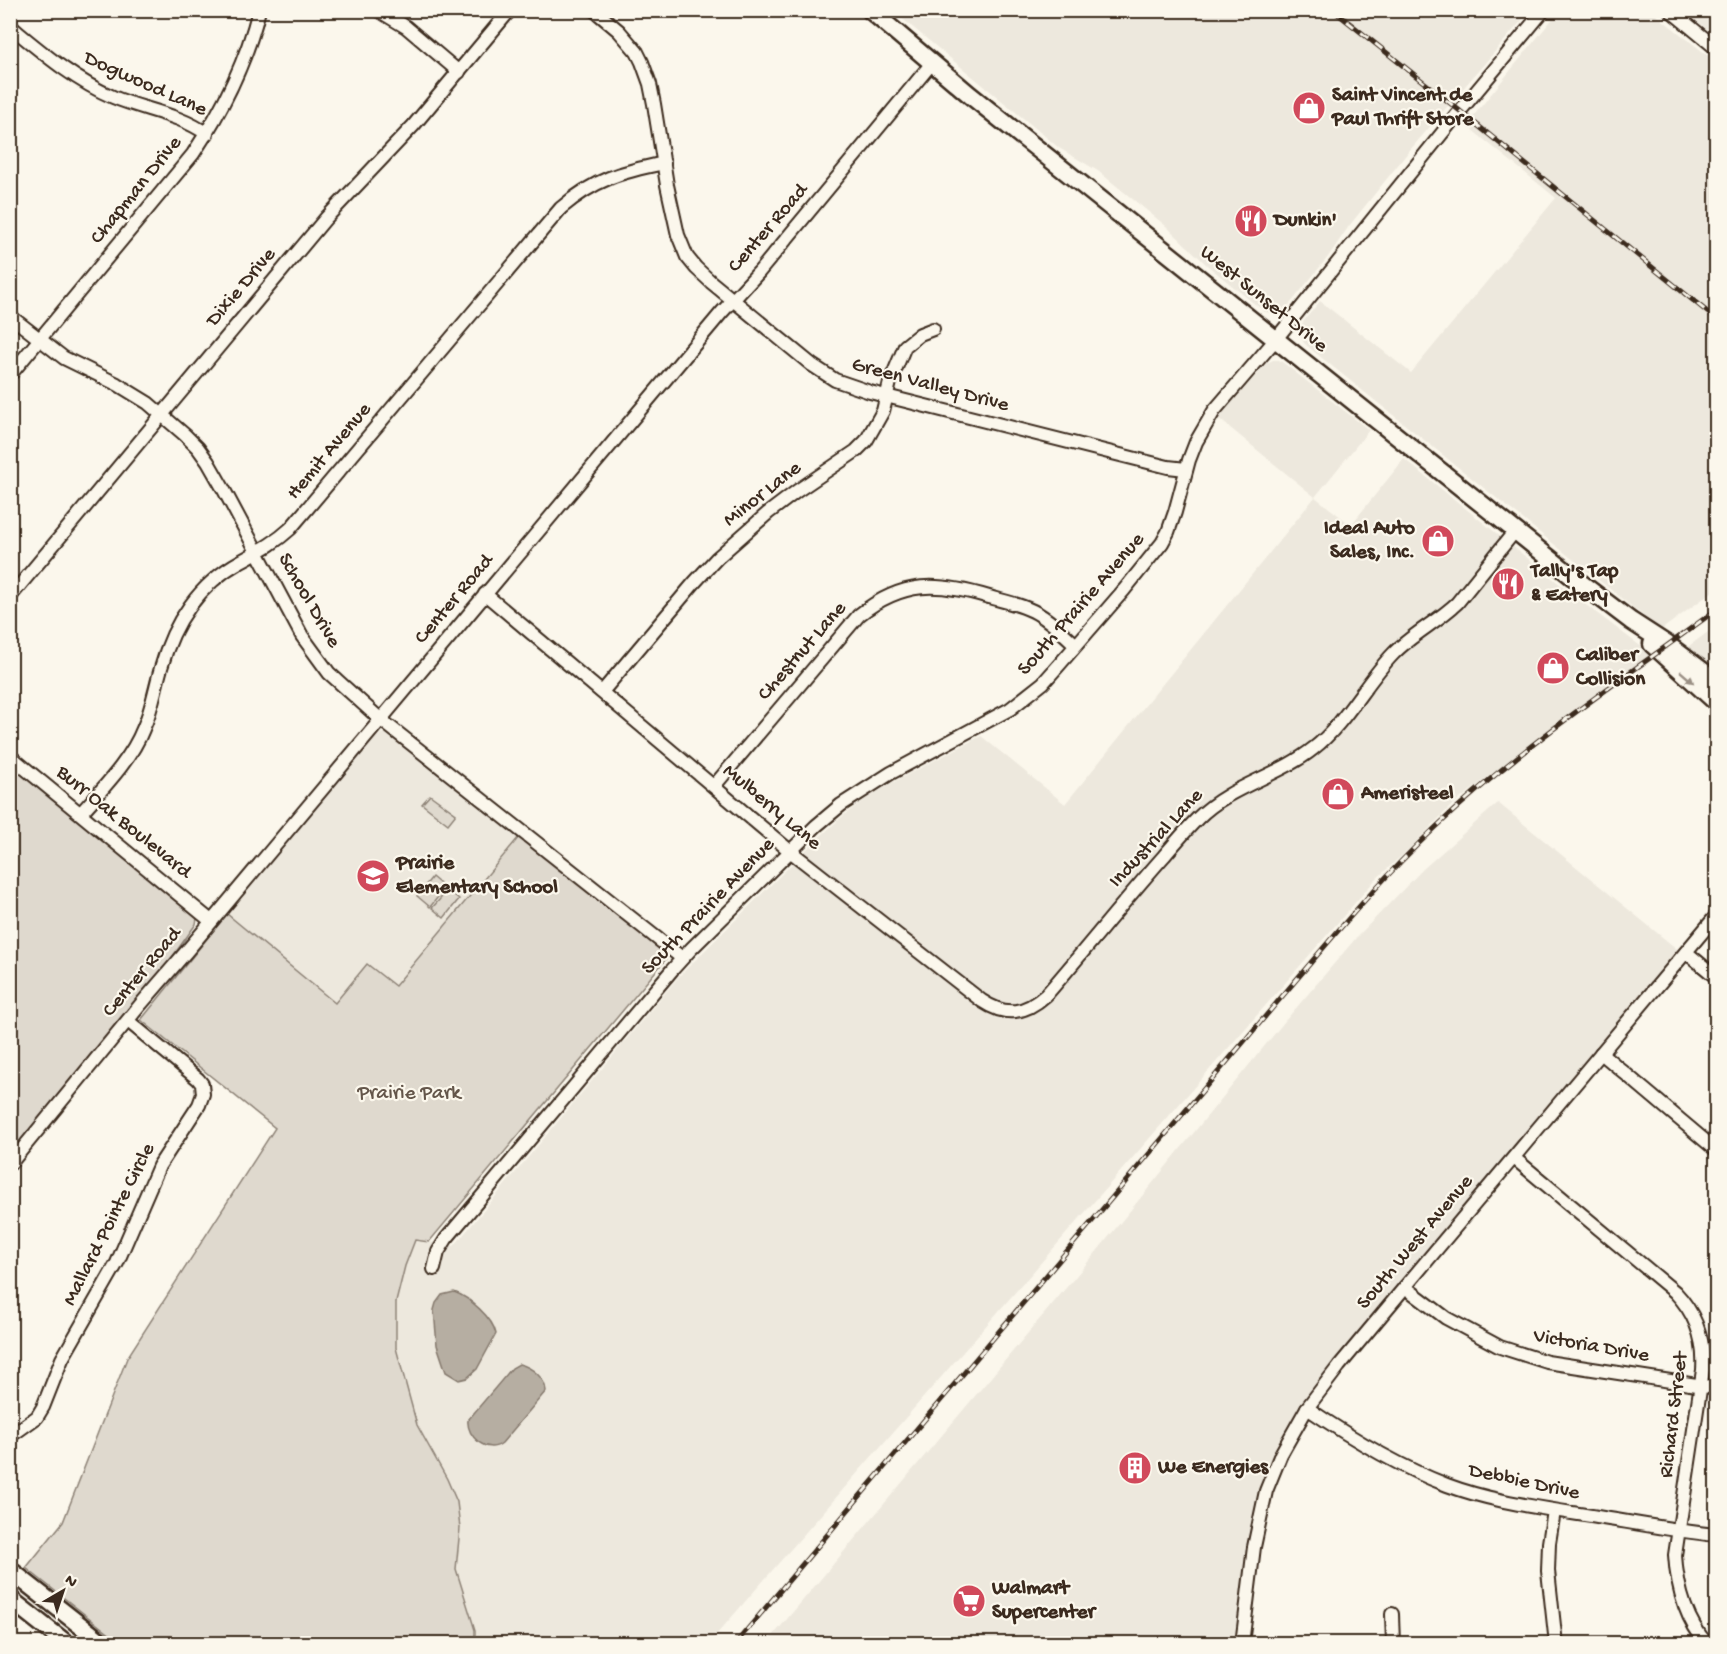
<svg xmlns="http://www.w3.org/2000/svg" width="1727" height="1654" viewBox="0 0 1727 1654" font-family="'Gochi Hand',sans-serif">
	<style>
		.built { fill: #ede8dd; fill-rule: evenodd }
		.green { fill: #dfd9ce; stroke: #8d8276; stroke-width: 1.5 }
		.water { fill: #b6aea2; stroke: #85796d; stroke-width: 1.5 }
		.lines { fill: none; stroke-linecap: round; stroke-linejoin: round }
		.minor-casing { stroke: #3b2a1e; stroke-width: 16 }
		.major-casing { stroke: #3b2a1e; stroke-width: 21 }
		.minor { stroke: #fbf7ec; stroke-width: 12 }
		.major { stroke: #fbf7ec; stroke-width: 16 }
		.rail-casing { stroke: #3b2a1e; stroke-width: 5 }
		.rail { stroke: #fbf7ec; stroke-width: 3; stroke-dasharray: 9; stroke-linecap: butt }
		.oneway { fill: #9b9085 }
		.labels { text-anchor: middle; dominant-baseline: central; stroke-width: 4.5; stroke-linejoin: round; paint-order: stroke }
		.street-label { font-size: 21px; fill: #3b2a1e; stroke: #fbf7ec }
		.poi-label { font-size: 21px; font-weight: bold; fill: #3b2a1e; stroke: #fbf7ec; text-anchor: start }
		.park-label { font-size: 21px; fill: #64564a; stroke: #fbf7ec }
	</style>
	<rect width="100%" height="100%" fill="#fbf7ec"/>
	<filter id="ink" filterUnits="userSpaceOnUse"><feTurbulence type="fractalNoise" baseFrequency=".0167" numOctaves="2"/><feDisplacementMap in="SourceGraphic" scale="12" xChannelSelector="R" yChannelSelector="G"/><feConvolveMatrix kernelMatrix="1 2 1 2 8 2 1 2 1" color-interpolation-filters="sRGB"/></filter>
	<g filter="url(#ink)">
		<g class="built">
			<polygon points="893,11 1530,11 1409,151 1349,226 1328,257 1290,304 1277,314 1265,312 1251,301 1208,266 1166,226 1098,171 1059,148 1046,137"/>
			<polygon points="1559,11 1651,11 1716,62 1716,589 1661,630 1312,350 1304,343 1301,336 1300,329 1303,322 1320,301 1411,373 1556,198 1466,125"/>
			<polygon points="1684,11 1716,11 1716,37 1716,36"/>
			<path d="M1273,360H1279L1286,365L1369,430L1315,497L1351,525L1404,459L1582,602L1651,654L1520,752L1451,806L1409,849L1375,880L709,1643H475V1630L456,1569L460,1528L457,1502L447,1479L417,1425L396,1348V1302L405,1266L415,1240L454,1246L680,975L814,842L845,814L863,801L884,787L981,736L1065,804L1315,497L1218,418L1267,363ZM1456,596L1449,613L1400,650L1393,644L1402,634L1439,611Z"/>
			<polygon points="1716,626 1716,673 1685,649"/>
			<polygon points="382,733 390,735 519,837 394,986 335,1004 227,914 374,739"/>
			<polygon points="1498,803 1683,954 1321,1388 1274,1466 1241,1643 766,1644 1098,1250 1285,1021 1356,938 1423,869"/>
		</g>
		<g class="green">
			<polygon points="10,762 195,913 197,918 196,924 165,967 14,1152 10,1149"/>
			<polygon points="430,795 456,814 448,824 422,804"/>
			<polygon points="519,837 664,951 667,955 666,959 429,1242 415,1240 405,1266 396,1302 396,1348 417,1425 447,1479 457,1502 460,1528 456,1569 475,1630 475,1643 121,1643 26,1568 63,1522 127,1358 275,1128 141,1020 227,914 335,1003 367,964 395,986"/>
			<polygon points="432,877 445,888 430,907 417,896"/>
			<polygon points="448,890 459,899 444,918 432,908"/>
		</g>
		<g class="water">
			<path d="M454,1292C469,1297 493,1318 496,1334L477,1369L467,1378L459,1380L446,1372L437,1345L434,1310L436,1303L442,1295Z"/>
			<path d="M519,1364C532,1367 545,1378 546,1391L502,1443C488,1455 466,1437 468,1420L512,1368Z"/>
		</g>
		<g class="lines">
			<defs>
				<g id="minor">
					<polyline points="378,10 406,27 459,72"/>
					<polyline points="594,10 619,31 637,52 642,62 650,84 654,104 667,185 678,235 687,257 696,268 711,282 812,365 835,380 870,392 1168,467 1186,469"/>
					<polyline points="1670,10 1716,48"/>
					<path d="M10,26C43,53 74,80 113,97C144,110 179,114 207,134"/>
					<polyline points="10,316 64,358 117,384 148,403 185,435 198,448 208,462 224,490 302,636 329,673 380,719 682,958"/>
					<path d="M10,375L193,154C223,109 246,63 259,10"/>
					<path d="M485,594L790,851L982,1001C1006,1017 1025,1014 1046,995C1086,949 1124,901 1164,856C1175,843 1186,830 1198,818C1231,785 1278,777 1314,748C1344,725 1366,682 1393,654C1412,634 1437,622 1457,603L1515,531"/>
					<polyline points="10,597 326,218 413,126 510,10"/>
					<polyline points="602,692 694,583 717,558 768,513 797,491 856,451 866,441 883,411 890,382 905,346 920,334 933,329"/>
					<polyline points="10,756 211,921"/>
					<path d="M714,786L859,615C903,580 938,582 989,597C1003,601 1019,604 1033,611C1049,619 1063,633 1076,645"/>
					<path d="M81,813C102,789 131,760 143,729C152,710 155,688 161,668C167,646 176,625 190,606C203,588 221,572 241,561C259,551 275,543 290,529L561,208C595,179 621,172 664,163"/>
					<polyline points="1686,952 1716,977"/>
					<polyline points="1601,1053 1716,1150"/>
					<path d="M1514,1158L1675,1292C1696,1314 1705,1340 1703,1370L1675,1555C1677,1587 1685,1619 1707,1644"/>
					<polyline points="10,1164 141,1004 186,952 722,312 759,272 932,63"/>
					<polyline points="434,1269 438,1252 446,1239 672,970 691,949 816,826 841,805 891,773 1010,709 1043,683 1059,665 1124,590 1162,543 1168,532 1175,512 1189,460 1196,442 1214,411 1276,339 1460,111 1544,10"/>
					<polyline points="1405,1287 1446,1318 1500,1347 1547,1362 1716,1388"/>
					<path d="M1307,1408C1351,1438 1397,1466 1447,1485C1487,1500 1529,1506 1572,1513C1620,1520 1668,1530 1716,1535"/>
					<polyline points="16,1432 37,1417 43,1407 62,1359 117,1263 159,1166 199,1105 203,1094 202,1084 198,1079 128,1021"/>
					<polyline points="1554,1511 1549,1543 1548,1571 1556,1644"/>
					<polyline points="1392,1614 1393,1644"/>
					<polyline points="1242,1644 1254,1547 1266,1491 1281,1454 1307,1408 1339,1366 1405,1287 1716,916"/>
				</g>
				<g id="major">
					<polyline points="870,10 970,95 1573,577 1631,621 1668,645 1716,681"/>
					<polyline points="1652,644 1716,702"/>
					<polyline points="10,1570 104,1644"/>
					<polyline points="10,1599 67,1644"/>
				</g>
			</defs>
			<use href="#minor" class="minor-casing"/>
			<use href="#major" class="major-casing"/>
			<use href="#minor" class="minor"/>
			<use href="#major" class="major"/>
			<defs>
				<g id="rail">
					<polyline points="1333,10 1460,111 1716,319"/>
					<path d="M735,1644L1274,1006C1326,945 1377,882 1436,827C1522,746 1621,680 1716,610"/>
				</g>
			</defs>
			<use href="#rail" class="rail-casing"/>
			<use href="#rail" class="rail"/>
		</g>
		<defs><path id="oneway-solid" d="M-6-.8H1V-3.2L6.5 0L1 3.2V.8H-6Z" transform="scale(1.5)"/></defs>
		<use class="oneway" href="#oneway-solid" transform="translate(1687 677) rotate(41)"/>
	</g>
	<defs>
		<symbol id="shop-disc" viewBox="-11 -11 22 22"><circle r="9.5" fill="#d1495b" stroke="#fbf7ec"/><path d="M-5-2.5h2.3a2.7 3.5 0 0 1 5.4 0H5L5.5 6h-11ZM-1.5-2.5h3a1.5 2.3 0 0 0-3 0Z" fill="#fff"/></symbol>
		<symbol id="restaurant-disc" viewBox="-11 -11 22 22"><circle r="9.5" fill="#d1495b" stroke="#fbf7ec"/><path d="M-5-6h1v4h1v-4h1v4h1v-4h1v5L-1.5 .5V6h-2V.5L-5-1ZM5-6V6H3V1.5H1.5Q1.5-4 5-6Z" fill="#fff"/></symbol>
		<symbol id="school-disc" viewBox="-11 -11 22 22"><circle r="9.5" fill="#d1495b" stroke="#fbf7ec"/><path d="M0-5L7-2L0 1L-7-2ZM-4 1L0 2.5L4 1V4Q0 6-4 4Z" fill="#fff"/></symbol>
		<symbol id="building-disc" viewBox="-11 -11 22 22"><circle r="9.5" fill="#d1495b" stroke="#fbf7ec"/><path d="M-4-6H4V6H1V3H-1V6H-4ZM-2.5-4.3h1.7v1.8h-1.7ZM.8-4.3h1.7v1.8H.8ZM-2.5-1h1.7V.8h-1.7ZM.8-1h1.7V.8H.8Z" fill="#fff"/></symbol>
		<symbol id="supermarket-disc" viewBox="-11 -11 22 22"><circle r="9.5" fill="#d1495b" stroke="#fbf7ec"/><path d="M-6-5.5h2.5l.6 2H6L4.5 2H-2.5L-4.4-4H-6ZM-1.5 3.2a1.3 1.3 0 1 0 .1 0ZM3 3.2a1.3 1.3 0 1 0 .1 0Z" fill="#fff"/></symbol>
	</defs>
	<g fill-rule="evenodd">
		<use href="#shop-disc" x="1290" y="89" width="38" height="38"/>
		<use href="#restaurant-disc" x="1232" y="202" width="38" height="38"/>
		<use href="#shop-disc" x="1419" y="522" width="38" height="38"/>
		<use href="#restaurant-disc" x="1489" y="565" width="38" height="38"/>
		<use href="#shop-disc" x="1534" y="649" width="38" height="38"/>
		<use href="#shop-disc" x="1319" y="775" width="38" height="38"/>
		<use href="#school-disc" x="354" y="857" width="38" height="38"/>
		<use href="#building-disc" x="1116" y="1449" width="38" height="38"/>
		<use href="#supermarket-disc" x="950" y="1582" width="38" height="38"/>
	</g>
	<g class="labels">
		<g class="street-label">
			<text transform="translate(145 85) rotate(24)">Dogwood Lane</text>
			<text transform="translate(137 191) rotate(-51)">Chapman Drive</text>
			<text transform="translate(769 229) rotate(-49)">Center Road</text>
			<text transform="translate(242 288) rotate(-50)">Dixie Drive</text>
			<text transform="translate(1263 300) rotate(39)">West Sunset Drive</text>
			<text transform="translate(930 386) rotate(15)">Green Valley Drive</text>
			<text transform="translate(330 452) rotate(-50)">Hemit Avenue</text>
			<text transform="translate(763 495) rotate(-38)">Minor Lane</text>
			<text transform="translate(455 600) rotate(-50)">Center Road</text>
			<text transform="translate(308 601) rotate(60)">School Drive</text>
			<text transform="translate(1082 605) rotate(-49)">South Prairie Avenue</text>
			<text transform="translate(803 652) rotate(-49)">Chestnut Lane</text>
			<text transform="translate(771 808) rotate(40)">Mulberry Lane</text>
			<text transform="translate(123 823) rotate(39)">Burr Oak Boulevard</text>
			<text transform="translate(1157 839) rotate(-47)">Industrial Lane</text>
			<text transform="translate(709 907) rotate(-46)">South Prairie Avenue</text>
			<text transform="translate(143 973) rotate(-50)">Center Road</text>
			<text transform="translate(110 1225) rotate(-63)">Mallard Pointe Circle</text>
			<text transform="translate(1416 1243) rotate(-50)">South West Avenue</text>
			<text transform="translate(1591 1347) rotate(10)">Victoria Drive</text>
			<text transform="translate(1675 1415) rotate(-83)">Richard Street</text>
			<text transform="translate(1524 1483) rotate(12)">Debbie Drive</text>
		</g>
		<g class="poi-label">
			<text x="1332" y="96">Saint Vincent de<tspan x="1332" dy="24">Paul Thrift Store</tspan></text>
			<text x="1274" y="221">Dunkin'</text>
			<text x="1415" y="529" text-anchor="end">Ideal Auto<tspan x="1415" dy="24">Sales, Inc.</tspan></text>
			<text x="1531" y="572">Tally's Tap<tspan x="1531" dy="24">&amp; Eatery</tspan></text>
			<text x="1576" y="656">Caliber<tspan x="1576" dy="24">Collision</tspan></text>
			<text x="1361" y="794">Ameristeel</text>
			<text x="396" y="864">Prairie<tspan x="396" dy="24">Elementary School</tspan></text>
			<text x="1158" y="1468">We Energies</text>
			<text x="992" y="1589">Walmart<tspan x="992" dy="24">Supercenter</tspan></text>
		</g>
		<g class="park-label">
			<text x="409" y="1094">Prairie Park</text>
		</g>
	</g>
	<rect width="1727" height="1654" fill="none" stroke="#fbf7ec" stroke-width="36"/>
	<rect x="18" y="18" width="1691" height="1618" fill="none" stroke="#3b2a1e" stroke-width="2" filter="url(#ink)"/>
	<g transform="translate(63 1591) rotate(39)" stroke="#fbf7ec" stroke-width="4.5" paint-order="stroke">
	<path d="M0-4.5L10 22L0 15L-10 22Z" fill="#3b2a1e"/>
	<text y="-9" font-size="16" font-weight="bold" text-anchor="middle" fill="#3b2a1e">N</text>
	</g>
</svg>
